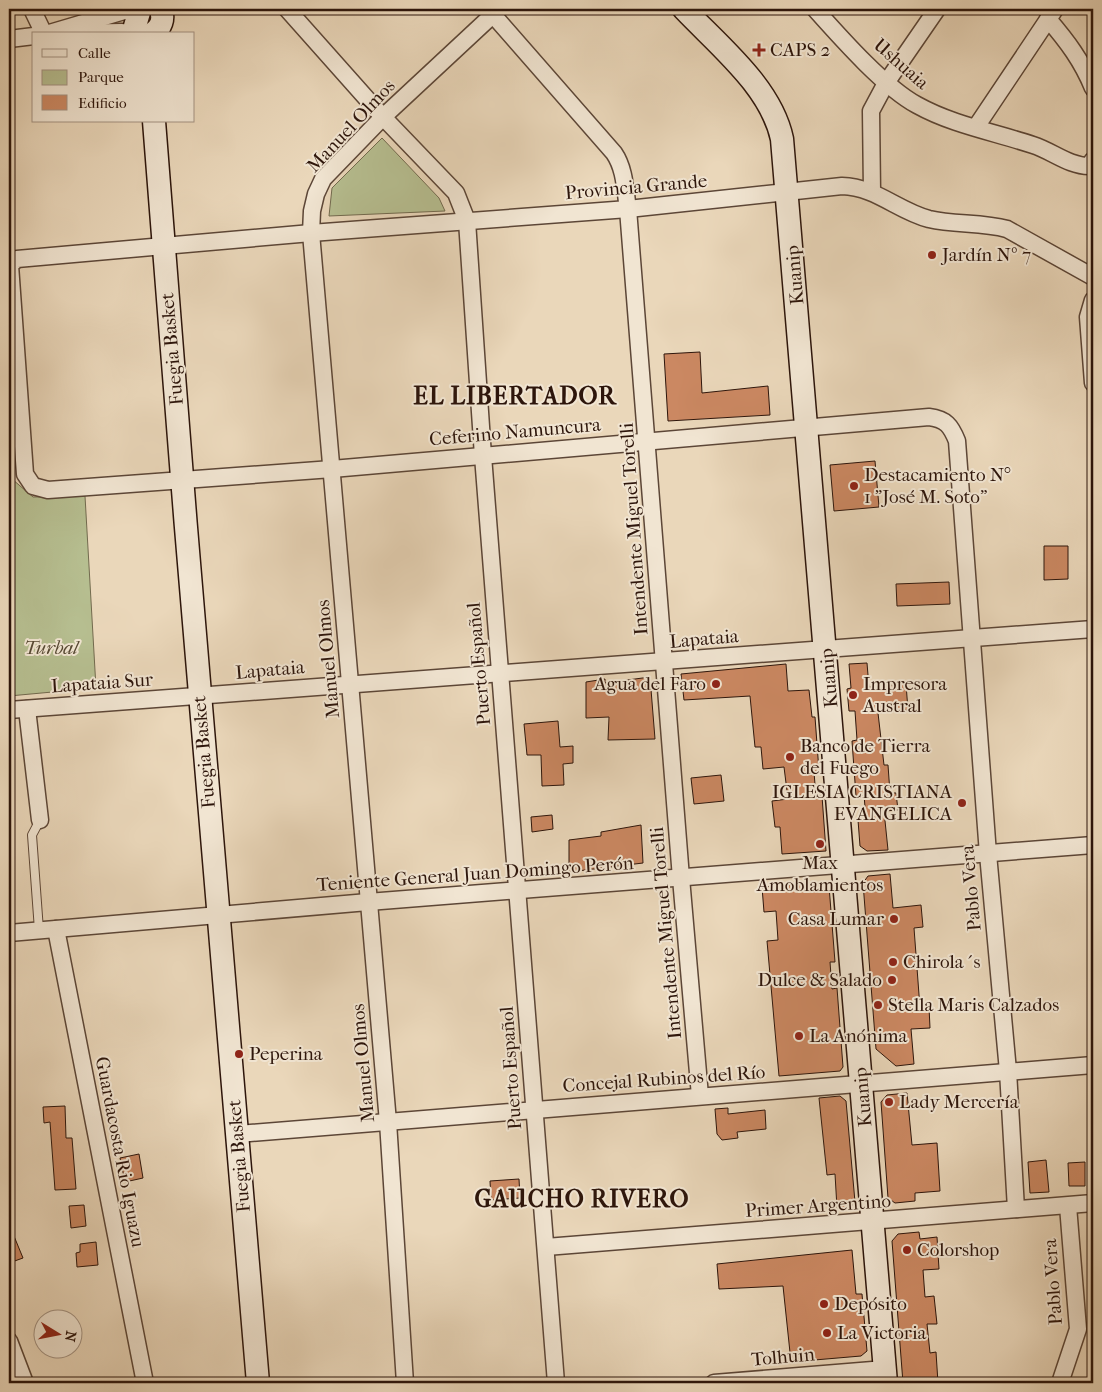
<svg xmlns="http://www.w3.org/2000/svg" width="1102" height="1392" viewBox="0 0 1102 1392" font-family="'IM FELL French Canon',serif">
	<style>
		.green { fill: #b6be90; stroke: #726a4e }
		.building { fill: #cb8862; stroke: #2d150b }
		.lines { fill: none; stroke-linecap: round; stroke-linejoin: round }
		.lane-casing { stroke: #5c4637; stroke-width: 10 }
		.street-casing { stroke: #5c4637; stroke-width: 19 }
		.secondary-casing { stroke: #2d150b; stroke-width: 25 }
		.lane { stroke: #f1e5d2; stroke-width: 8 }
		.street { stroke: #f1e5d2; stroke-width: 16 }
		.secondary { stroke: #f1e5d2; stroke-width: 22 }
		.poi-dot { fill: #8f2418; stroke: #f1e5d2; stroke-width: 2 }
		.labels { text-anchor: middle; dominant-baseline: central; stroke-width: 4; stroke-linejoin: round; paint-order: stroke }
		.poi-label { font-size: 19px; fill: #2d150b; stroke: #f1e5d2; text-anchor: start }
		.street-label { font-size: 19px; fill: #2d150b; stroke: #f1e5d2 }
		.park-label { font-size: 19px; font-style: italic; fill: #564833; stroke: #f1e5d2 }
		.district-label { font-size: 24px; font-weight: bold; letter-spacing: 1px; fill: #2d150b; stroke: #f1e5d2 }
	</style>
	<rect width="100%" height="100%" fill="#ead7ba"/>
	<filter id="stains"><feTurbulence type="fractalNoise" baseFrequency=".004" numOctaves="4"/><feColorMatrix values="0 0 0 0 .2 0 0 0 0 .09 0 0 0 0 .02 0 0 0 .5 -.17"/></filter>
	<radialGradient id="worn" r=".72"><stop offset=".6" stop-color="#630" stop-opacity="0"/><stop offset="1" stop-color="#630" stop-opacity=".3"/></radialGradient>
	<g class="green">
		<polygon points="382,138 439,198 445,211 329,216 332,188"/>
		<polygon points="9,438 12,479 33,497 85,496 96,688 9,696"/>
	</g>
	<g class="building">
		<polygon points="700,352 702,393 768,386 770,415 668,421 664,354"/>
		<polygon points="875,461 879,507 834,511 830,465"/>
		<polygon points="1044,546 1068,546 1068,579 1044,580"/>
		<polygon points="949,582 950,604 897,606 896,584"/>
		<polygon points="867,663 869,687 906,684 908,710 878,713 884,765 888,765 890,793 896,793 898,810 884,811 888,850 867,851 860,846 858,820 866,819 864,795 856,796 852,741 857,740 855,711 849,711 847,689 851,688 849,664"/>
		<polygon points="786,664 788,691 809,690 812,717 815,717 819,771 814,772 816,797 822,796 826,851 782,854 780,827 775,827 772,801 788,799 784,767 763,769 761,747 755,747 750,696 684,700 681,674"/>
		<polygon points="650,677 655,739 608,740 609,717 586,718 586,682 605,679 605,683"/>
		<polygon points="558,721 560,747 573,746 573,763 563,764 564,785 542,786 541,755 527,755 524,724"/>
		<polygon points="721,775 724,801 694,804 691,778"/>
		<polygon points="552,815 553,829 532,832 531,817"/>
		<polygon points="641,825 643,863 569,872 569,840 601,836 601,832"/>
		<polygon points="890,874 893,908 921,905 923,927 914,928 920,1008 929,1007 930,1028 911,1029 914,1064 896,1066 876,1049 863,883 868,876"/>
		<polygon points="824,882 829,886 835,962 830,962 832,989 837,988 843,1067 840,1071 779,1076 767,941 778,940 776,911 764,912 762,887"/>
		<polygon points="907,1093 912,1145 937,1143 940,1191 915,1193 915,1201 895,1203 888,1198 881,1102 887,1095"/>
		<polygon points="840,1096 846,1101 855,1202 850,1208 837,1208 835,1174 827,1175 819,1098"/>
		<polygon points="65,1106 66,1138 72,1138 76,1189 55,1190 50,1122 44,1123 43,1107"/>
		<polygon points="728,1108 728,1114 765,1110 766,1129 737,1132 738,1138 722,1140 717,1134 715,1109"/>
		<polygon points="139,1154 143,1178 125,1182 120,1158"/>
		<polygon points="1046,1160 1049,1192 1030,1193 1028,1162"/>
		<polygon points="1085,1162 1085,1186 1069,1186 1068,1163"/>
		<polygon points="519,1179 520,1198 491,1200 490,1181"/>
		<polygon points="84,1205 86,1226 71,1228 69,1206"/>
		<polygon points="9,1224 23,1258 9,1263"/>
		<polygon points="919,1232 920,1239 937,1237 939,1269 923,1270 925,1297 934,1296 937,1324 927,1324 930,1353 936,1352 938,1383 903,1383 892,1241 898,1234"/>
		<polygon points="96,1242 98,1265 77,1267 76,1253 80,1252 80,1244"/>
		<polygon points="852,1250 856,1294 862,1294 867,1351 861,1356 791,1362 783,1286 719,1289 717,1264"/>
	</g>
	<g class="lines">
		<defs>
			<polyline id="lane" points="39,930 32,835 40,820"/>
			<g id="street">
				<polyline points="32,9 44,34"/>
				<polyline points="287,9 383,117 456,193 467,221 483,456 556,1383"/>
				<path d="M488,9L614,153C625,169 625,190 628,209L681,878L700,1096"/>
				<path d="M815,9C840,37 885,88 917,105C953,125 994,132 1033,145C1052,151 1069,166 1089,166L1093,160"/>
				<path d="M1048,19C1067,41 1082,61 1093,88"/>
				<polyline points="71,33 121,32 136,34"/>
				<polyline points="46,34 131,9"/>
				<polyline points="9,39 34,36"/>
				<polyline points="976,127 1055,9"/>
				<polyline points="872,192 871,111 886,83 937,9"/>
				<polyline points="1093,300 1088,317 1093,383"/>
				<polyline points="27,709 40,820"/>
				<polyline points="9,710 1093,629"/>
				<polyline points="56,929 145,1383"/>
				<polyline points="9,933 368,902 1093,845"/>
				<polyline points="238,1134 1093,1065"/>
				<path d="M1016,1209L1008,1071L988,854L957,441C951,426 946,419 929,417L332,469L48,490L33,486L25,474L10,265L17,259L311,233L628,209L842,186C876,187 898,211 929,219C955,225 982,222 1007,229L1093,277"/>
				<polyline points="546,1247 1093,1203"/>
				<polyline points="9,1341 25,1383"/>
				<polyline points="405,1383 388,1122 311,233 312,211 316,194 323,179 383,117 499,9"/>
				<polyline points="714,1383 885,1369"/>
				<polyline points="1060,1383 1078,1329 1068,1206"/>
			</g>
			<g id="secondary">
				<path d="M684,9C719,46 771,87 782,139L886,1383"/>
				<polyline points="136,34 135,26 140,9"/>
				<path d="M152,34C161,28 165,18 160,9"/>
				<path d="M154,121C185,542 224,963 258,1383"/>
			</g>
		</defs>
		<use href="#lane" class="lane-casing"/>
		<use href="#street" class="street-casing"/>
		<use href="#secondary" class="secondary-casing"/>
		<use href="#lane" class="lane"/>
		<use href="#street" class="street"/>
		<use href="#secondary" class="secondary"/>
	</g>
	<g class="poi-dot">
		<path d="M756.5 42.5h5v5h5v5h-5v5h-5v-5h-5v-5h5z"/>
		<circle cx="932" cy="255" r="5"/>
		<circle cx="854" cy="486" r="5"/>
		<circle cx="716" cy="684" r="5"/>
		<circle cx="853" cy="695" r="5"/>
		<circle cx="790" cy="757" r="5"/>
		<circle cx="962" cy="803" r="5"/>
		<circle cx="820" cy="844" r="5"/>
		<circle cx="894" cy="919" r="5"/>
		<circle cx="893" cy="962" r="5"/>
		<circle cx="892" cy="980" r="5"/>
		<circle cx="878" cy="1005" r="5"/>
		<circle cx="799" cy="1036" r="5"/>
		<circle cx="239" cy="1054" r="5"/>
		<circle cx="889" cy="1102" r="5"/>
		<circle cx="907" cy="1250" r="5"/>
		<circle cx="824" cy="1304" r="5"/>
		<circle cx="827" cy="1333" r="5"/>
	</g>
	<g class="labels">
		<g class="poi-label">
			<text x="770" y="50">CAPS 2</text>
			<text x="942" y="255">Jardín Nº 7</text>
			<text x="864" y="475">Destacamiento N°<tspan x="864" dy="22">1 "José M. Soto"</tspan></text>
			<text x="706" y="684" text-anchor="end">Agua del Faro</text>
			<text x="863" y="684">Impresora<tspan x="863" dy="22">Austral</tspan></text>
			<text x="800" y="746">Banco de Tierra<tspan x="800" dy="22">del Fuego</tspan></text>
			<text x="952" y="792" text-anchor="end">IGLESIA CRISTIANA<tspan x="952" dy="22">EVANGELICA</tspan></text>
			<text x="820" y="863" text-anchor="middle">Max<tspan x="820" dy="22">Amoblamientos</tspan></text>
			<text x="884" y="919" text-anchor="end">Casa Lumar</text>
			<text x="903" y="962">Chirola´s</text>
			<text x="882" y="980" text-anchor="end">Dulce &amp; Salado</text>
			<text x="888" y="1005">Stella Maris Calzados</text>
			<text x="809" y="1036">La Anónima</text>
			<text x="249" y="1054">Peperina</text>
			<text x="899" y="1102">Lady Mercería</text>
			<text x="917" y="1250">Colorshop</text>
			<text x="834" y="1304">Depósito</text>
			<text x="837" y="1333">La Victoria</text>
		</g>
		<g class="street-label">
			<text transform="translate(901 64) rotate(41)">Ushuaia</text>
			<text transform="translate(351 126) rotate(-47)">Manuel Olmos</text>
			<text transform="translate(636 187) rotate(-5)">Provincia Grande</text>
			<text transform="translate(795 275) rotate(-95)">Kuanip</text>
			<text transform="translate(172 349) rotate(-95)">Fuegia Basket</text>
			<text transform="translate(515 432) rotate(-5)">Ceferino Namuncura</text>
			<text transform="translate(634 529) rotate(-94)">Intendente Miguel Torelli</text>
			<text transform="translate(704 639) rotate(-5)">Lapataia</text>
			<text transform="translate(328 659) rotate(-95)">Manuel Olmos</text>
			<text transform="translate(479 664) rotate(-95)">Puerto Español</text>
			<text transform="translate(270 670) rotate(-5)">Lapataia</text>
			<text transform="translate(829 678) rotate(-95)">Kuanip</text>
			<text transform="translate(102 683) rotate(-4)">Lapataia Sur</text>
			<text transform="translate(204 752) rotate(-95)">Fuegia Basket</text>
			<text transform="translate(475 874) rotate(-4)">Teniente General Juan Domingo Perón</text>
			<text transform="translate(971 888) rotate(-95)">Pablo Vera</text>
			<text transform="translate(666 933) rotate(-95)">Intendente Miguel Torelli</text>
			<text transform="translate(363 1063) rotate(-95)">Manuel Olmos</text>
			<text transform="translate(511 1068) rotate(-94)">Puerto Español</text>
			<text transform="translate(664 1079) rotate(-4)">Concejal Rubinos del Río</text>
			<text transform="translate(863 1097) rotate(-95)">Kuanip</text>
			<text transform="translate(120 1152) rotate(79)">Guardacosta Rio Iguazu</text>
			<text transform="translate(239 1156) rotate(-95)">Fuegia Basket</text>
			<text transform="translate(818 1206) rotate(-4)">Primer Argentino</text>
			<text transform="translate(1053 1282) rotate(-94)">Pablo Vera</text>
			<text transform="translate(783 1357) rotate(-5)">Tolhuin</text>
		</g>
		<g class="park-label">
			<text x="51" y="648">Turbal</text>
		</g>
		<g class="district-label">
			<text x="515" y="396">EL LIBERTADOR</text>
			<text x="582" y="1199">GAUCHO RIVERO</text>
		</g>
	</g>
	<rect width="1102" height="1392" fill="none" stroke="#ead7ba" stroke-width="30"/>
	<rect x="10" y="10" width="1082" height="1372" fill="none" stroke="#2d150b" stroke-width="2.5"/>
	<rect x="15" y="15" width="1072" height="1362" fill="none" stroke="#2d150b"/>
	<rect x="32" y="32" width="162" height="90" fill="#f1e5d2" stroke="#a39282"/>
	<rect x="42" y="49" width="25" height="8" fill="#f1e5d2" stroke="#a39282"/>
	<text x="78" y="58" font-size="15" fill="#2d150b">Calle</text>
	<rect x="42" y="70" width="25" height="15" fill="#b6be90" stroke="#a39282"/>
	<text x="78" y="82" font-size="15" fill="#2d150b">Parque</text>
	<rect x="42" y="95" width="25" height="15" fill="#cb8862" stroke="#a39282"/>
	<text x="78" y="108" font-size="15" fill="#2d150b">Edificio</text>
	<g transform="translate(58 1334) rotate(100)"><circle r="24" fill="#f1e5d2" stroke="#a39282"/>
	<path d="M0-4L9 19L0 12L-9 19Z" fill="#8f2418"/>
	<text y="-8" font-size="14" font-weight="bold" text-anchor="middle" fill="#2d150b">N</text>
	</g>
	<rect width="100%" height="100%" filter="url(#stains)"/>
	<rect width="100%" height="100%" fill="url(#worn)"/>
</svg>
